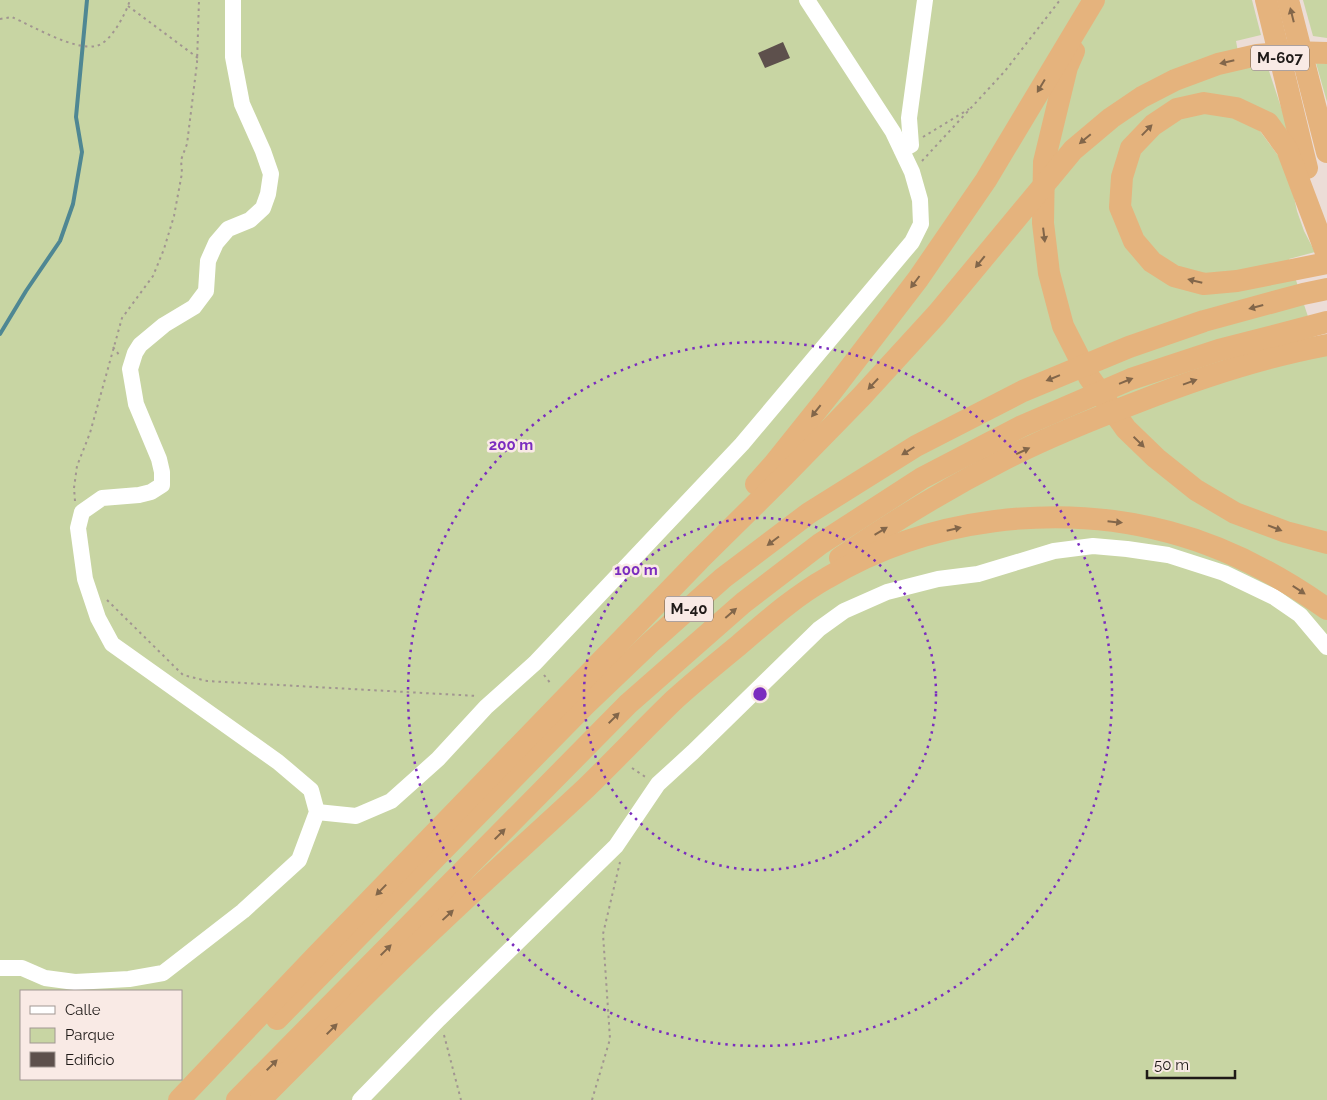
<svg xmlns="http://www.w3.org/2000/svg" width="1327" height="1100" viewBox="0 0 1327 1100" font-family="Raleway,sans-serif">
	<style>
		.green { fill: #c8d5a3; fill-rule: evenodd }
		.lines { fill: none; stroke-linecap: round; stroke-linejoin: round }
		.stream { stroke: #4f8793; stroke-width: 4 }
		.building { fill: #5d504c }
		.path { stroke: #a19591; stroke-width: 2; stroke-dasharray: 2.5 4; stroke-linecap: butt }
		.minor { stroke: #fff; stroke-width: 16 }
		.highway { stroke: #e5b37d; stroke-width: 22 }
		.oneway { fill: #82664a }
		.ring { fill: none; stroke: #7b2cbf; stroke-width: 2.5; stroke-dasharray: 2.5 5 }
		.labels { text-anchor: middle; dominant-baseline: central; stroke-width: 5; stroke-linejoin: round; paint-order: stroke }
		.shield { fill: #f9eae5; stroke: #605856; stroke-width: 1 }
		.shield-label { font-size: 15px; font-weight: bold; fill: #1f1a18 }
		.centre { fill: #7b2cbf; stroke: #f9eae5; stroke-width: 2.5 }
		.ring-label { font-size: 15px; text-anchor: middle; font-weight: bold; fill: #7b2cbf; stroke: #f9eae5; stroke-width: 5; stroke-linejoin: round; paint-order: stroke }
	</style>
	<rect width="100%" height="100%" fill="#ecddd7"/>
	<g class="green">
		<path d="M0,0H1252L1261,35L1236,41L1241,68L1266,62L1291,137L1260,131L1288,169L1297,211L1304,231L1315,252L1289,259L1321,356L1327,354V1100H0ZM21,991H181V1079H21Z"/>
		<polygon points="1303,0 1327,0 1327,38 1313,36"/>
		<polygon points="1316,63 1327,64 1327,102"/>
	</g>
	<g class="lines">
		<polyline class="stream" points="0,334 26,291 60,241 73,204 82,152 76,117 87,0"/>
	</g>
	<polygon class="building" points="783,42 790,58 765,68 758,53"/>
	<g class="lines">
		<g class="path">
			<polyline points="128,6 198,58"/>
			<path d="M0,19L12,17C32,26 75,51 96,46C111,43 126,13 130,0"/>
			<polyline points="923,137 969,109"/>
			<polyline points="922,161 1005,71 1060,0"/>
			<polyline points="113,347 120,356"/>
			<polyline points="75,501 74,488 77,466 90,433 122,318 153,276 164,249 174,216 182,173 181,160 187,144 197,63 199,0"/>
			<polyline points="107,600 183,675 207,681 478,696"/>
			<polyline points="544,675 551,684"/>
			<polyline points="632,768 647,778"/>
			<polyline points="444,1035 461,1100"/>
			<polyline points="592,1100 610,1039 603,934 620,862"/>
		</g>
		<g class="minor">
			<polyline points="902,150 911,145 909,118 925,0"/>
			<polyline points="317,812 356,816 391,801 438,759 486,707 535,663 742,444 912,242 921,224 920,200 912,172 893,132 807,0"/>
			<polyline points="0,968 22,968 45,978 75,982 129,979 163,973 243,911 299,860 317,812 311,790 278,762 112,644 98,618 85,579 78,528 82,512 102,498 139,495 151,492 162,485 162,472 159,459 136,404 130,369 135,353 140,345 164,325 194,307 206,291 208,261 216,243 228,229 250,220 263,208 268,194 271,174 263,151 242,104 233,57 233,0"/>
			<polyline points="360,1100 439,1019 616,846 658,784 693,752 819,629 844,611 887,592 938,579 978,574 1054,551 1093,546 1127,549 1168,555 1224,573 1274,597 1300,615 1327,647"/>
		</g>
		<g class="highway">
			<polyline points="1266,0 1307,168"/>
			<polyline points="1288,0 1327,152"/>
			<polyline points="1074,51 1067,67 1044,162 1043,223 1049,273 1063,326 1089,377 1126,429 1156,458 1196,490 1235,513 1286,532 1327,543"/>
			<polyline points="1325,250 1287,149 1268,123 1236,108 1204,103 1177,109 1153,125 1131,148 1122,177 1120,207 1134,241 1152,262 1174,276 1204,284 1237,281 1327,263"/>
			<polyline points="756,484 773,465 833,390 918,279 986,180 1094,0"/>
			<path d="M840,558C892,522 948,488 1005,459C1048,437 1093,419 1138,402C1199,378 1262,357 1327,345"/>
			<polyline points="277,1019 585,705 650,643 723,578 809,513 916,446 1023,391 1129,347 1204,321 1303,294 1327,289"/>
			<polyline points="179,1100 315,957 699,560 784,476 861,397 937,314 1073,150 1111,118 1142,97 1175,80 1218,64 1257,55 1291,52 1327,53"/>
			<polyline points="237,1100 628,704 743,603 820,544 922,478 1022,426 1131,379 1219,350 1327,322"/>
			<path d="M260,1100C320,1040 380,979 442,921C489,876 538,833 586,788C616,759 644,729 674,700C695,681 717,663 739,645C767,621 795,596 827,578C927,518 1057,502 1169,532C1226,547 1279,575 1327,609"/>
		</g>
	</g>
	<defs><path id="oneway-solid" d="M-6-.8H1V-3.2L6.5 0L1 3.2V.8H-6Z" transform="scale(1.25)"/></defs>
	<g class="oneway">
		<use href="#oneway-solid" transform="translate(1292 15) rotate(-104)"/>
		<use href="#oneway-solid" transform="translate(1227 62) rotate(167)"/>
		<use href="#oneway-solid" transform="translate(1041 86) rotate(121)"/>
		<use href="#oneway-solid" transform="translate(1147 130) rotate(-46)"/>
		<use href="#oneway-solid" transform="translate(1085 139) rotate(140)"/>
		<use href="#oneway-solid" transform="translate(1044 235) rotate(83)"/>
		<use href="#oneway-solid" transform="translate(980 262) rotate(129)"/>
		<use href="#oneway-solid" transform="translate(1195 281) rotate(-166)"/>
		<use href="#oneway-solid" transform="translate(915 282) rotate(127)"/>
		<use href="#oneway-solid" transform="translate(1256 307) rotate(165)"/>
		<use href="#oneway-solid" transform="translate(1053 378) rotate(158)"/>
		<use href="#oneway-solid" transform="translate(1126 381) rotate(-22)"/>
		<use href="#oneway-solid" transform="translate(1190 382) rotate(-20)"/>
		<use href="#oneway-solid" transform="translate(873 384) rotate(133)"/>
		<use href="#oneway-solid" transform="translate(816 411) rotate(128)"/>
		<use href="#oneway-solid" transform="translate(1139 442) rotate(44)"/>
		<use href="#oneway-solid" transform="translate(908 451) rotate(148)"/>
		<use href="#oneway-solid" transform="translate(1023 451) rotate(-25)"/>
		<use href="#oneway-solid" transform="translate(1115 522) rotate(6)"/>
		<use href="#oneway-solid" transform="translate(1275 528) rotate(21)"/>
		<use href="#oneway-solid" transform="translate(954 529) rotate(-13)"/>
		<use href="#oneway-solid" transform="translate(881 531) rotate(-31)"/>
		<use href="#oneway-solid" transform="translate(773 541) rotate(143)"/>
		<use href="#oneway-solid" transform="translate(1299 590) rotate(33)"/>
		<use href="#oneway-solid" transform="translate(731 613) rotate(-41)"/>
		<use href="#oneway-solid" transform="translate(614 718) rotate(-45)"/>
		<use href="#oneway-solid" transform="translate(500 834) rotate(-45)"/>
		<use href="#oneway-solid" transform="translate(381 890) rotate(134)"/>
		<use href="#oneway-solid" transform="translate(448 915) rotate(-43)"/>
		<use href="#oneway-solid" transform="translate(386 950) rotate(-45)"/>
		<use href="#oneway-solid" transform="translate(332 1029) rotate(-45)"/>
		<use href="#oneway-solid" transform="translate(272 1065) rotate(-45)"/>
	</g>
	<g class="ring">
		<circle cx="760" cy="694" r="176"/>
		<circle cx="760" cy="694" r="352"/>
	</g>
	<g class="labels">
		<g class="shield">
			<rect x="1251" y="45.5" width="58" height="25" rx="4"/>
			<rect x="665" y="596.5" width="48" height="25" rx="4"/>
		</g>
		<g class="shield-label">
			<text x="1280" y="58">M-607</text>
			<text x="689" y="609">M-40</text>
		</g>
	</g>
	<circle cx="760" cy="694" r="8" class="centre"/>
	<g class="ring-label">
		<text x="511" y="450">200 m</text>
		<text x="636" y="575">100 m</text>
	</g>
	<rect x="20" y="990" width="162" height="90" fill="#f9eae5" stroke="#a29793"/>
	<rect x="30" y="1006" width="25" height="8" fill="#ffffff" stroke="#a29793"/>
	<text x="65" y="1015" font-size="15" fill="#1f1a18">Calle</text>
	<rect x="30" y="1028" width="25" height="15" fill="#c8d5a3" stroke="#a29793"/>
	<text x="65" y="1040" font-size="15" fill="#1f1a18">Parque</text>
	<rect x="30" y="1052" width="25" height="15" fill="#5d504c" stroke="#a29793"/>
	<text x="65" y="1065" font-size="15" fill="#1f1a18">Edificio</text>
	<path d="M1147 1070v8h88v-8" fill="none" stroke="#1f1a18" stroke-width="2.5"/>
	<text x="1154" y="1070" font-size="15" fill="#1f1a18" stroke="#f9eae5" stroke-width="4" paint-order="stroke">50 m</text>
</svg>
